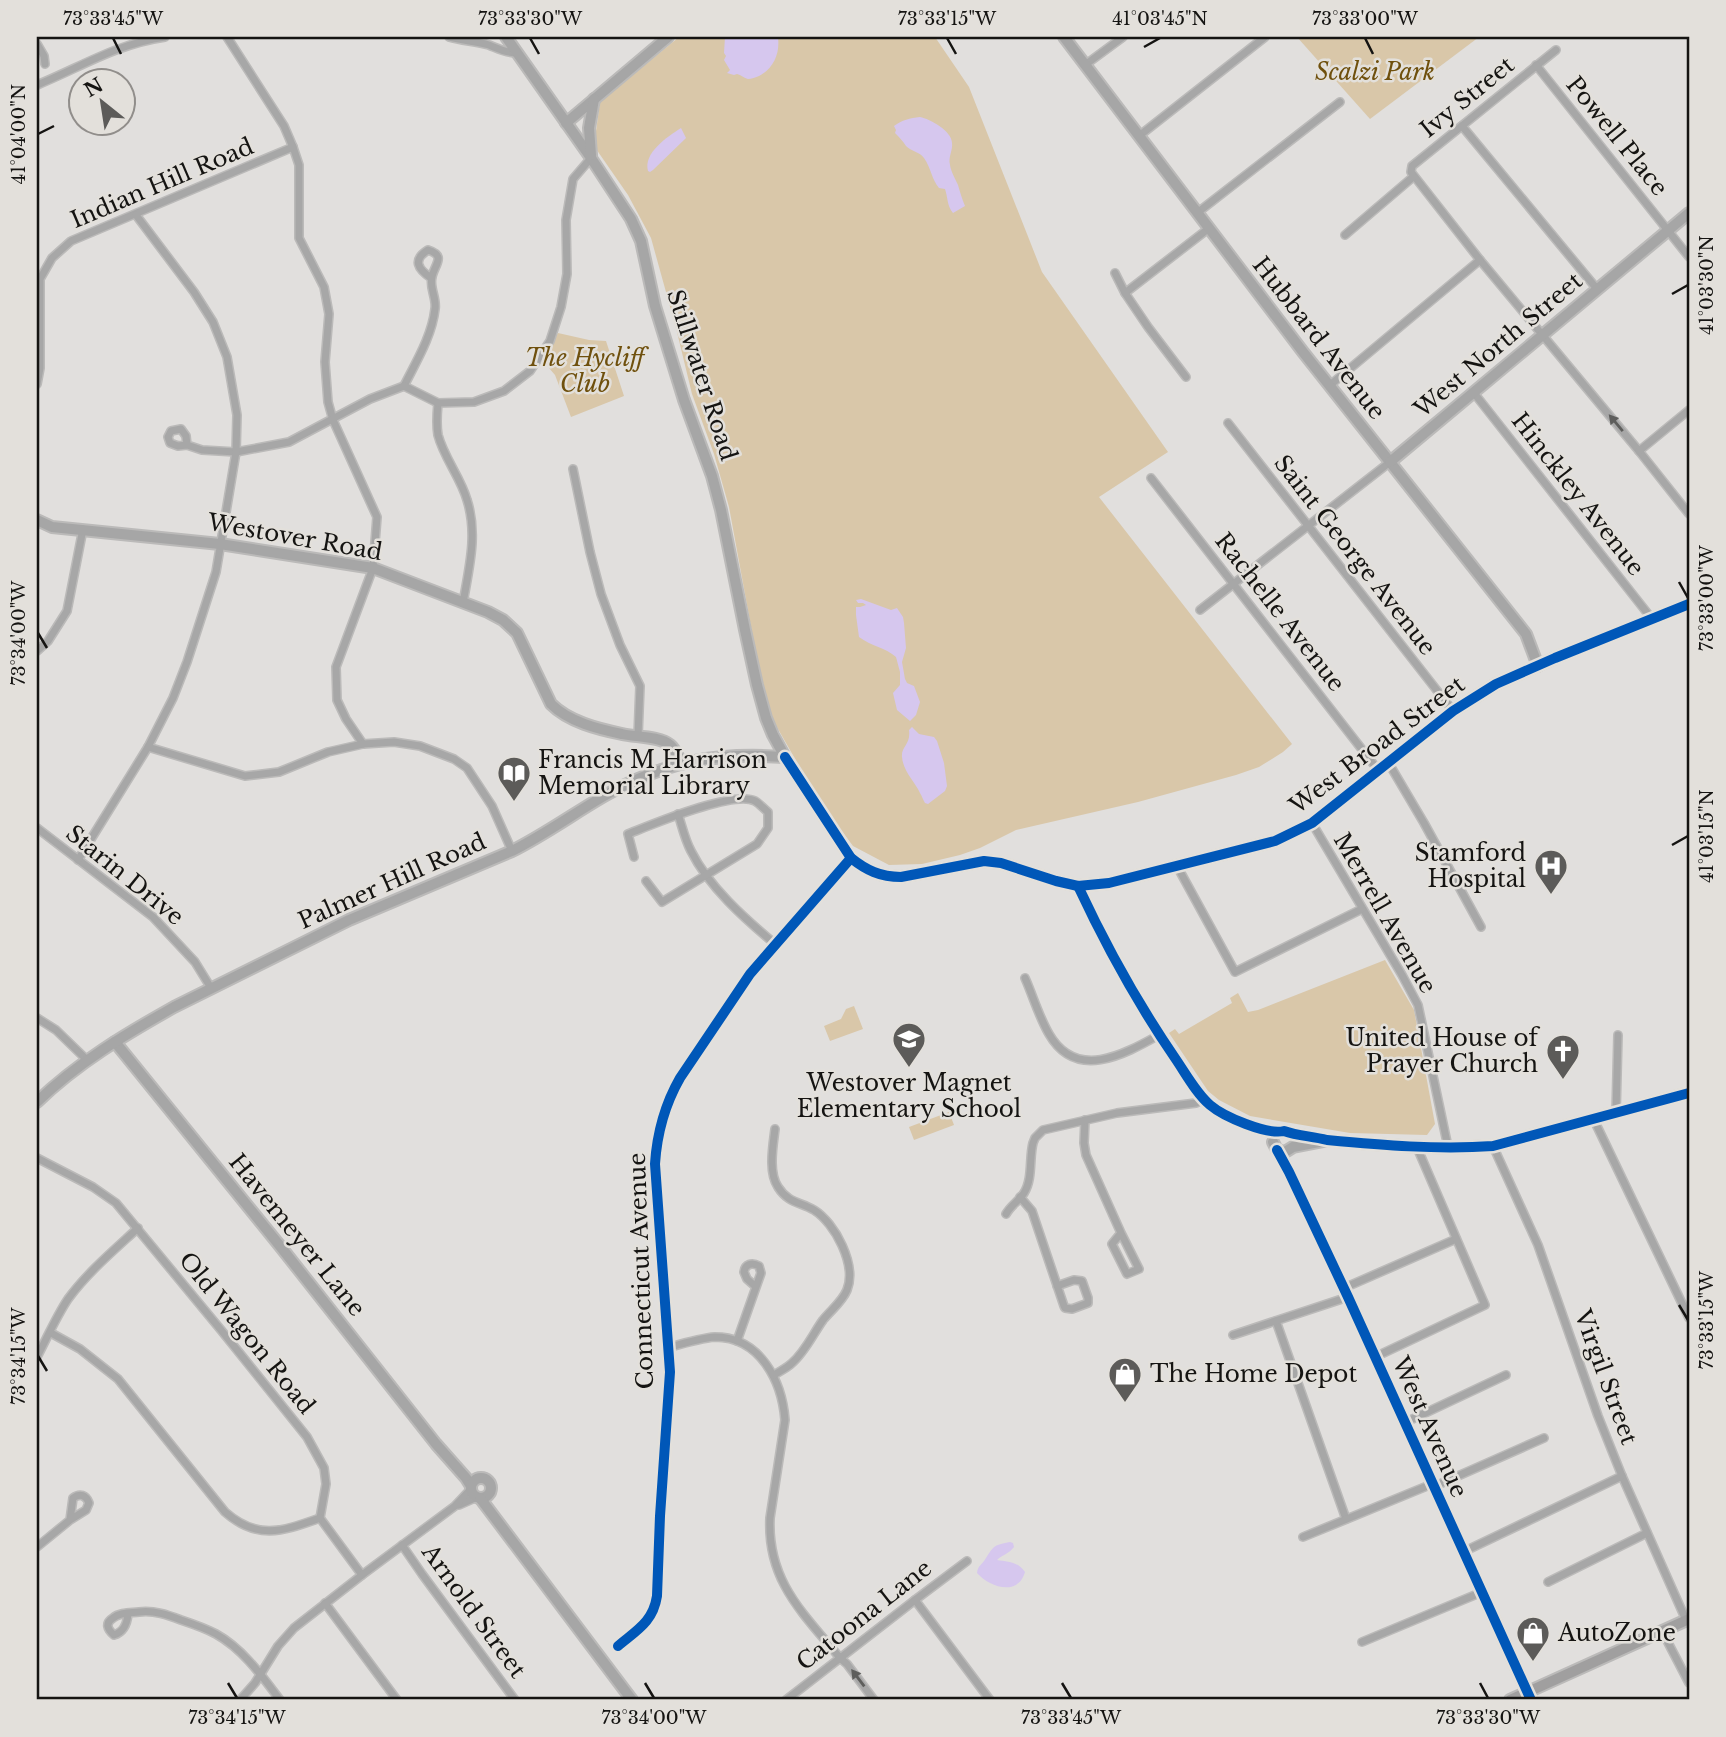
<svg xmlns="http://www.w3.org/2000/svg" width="1726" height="1737" viewBox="0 0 1726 1737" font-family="'Libre Baskerville',serif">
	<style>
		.green { fill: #d9c7a9 }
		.water { fill: #d6c7ee }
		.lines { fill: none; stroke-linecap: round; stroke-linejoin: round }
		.street-casing { stroke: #bbbab9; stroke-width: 10 }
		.secondary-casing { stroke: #bbbab9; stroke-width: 14 }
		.primary-casing { stroke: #bbbab9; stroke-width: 14 }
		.street { stroke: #a7a7a7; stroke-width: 7 }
		.secondary { stroke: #a6a6a6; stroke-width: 10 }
		.primary { stroke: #a09f9f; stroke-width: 10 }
		.cycleway-casing { stroke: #e3e0db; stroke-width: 15 }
		.cycleway { stroke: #0057b8; stroke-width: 10 }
		.oneway { fill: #5e5e5c }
		.ticks { fill: none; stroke: #151412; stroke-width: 2.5 }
		.labels { text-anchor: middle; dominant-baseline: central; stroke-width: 5; stroke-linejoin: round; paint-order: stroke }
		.park-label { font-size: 23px; font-style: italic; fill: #6f500d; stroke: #e3e0db }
		.street-label { font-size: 23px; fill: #151412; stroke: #e3e0db }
		.poi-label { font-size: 23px; fill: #151412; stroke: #e3e0db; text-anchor: start }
		.neatline { fill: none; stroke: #151412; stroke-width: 2.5 }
		.ticks-label { font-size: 18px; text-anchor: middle; fill: #151412 }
	</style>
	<rect width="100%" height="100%" fill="#e1dfdd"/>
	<g class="green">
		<polygon points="679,37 935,37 969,87 1042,272 1168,452 1099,497 1292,744 1283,752 1259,767 1236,775 1138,802 1016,830 980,848 960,855 922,864 889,865 853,846 829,814 802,771 774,722 765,703 729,507 714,454 692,394 676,328 651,238 628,195 594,146 600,102"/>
		<polygon points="1297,37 1479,37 1370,119"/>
		<polygon points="558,333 589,340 606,341 624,396 571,417 555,375 543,361"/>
		<polygon points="1385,960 1414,1010 1435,1124 1427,1135 1350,1133 1250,1116 1219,1100 1208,1091 1169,1033 1175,1029 1179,1034 1232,1003 1230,998 1238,993 1248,1012 1258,1010"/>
		<polygon points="854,1006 863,1029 830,1041 824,1026 841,1019 846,1009"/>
		<polygon points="949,1112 954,1125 914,1140 909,1127"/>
	</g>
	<g class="water">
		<path d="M725,37H778C780,53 774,68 759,76C756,77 751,79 748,79C744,78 741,75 737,74L734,75L727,73L730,70L724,60L726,56L724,53Z"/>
		<path d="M920,117C930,119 952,131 952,143C953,151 948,156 950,165C951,172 955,178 958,185C960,192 962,199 965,206L953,213C947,206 948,198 945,189L939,188C932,180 931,168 924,158C920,152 911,151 906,146C903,141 899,137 895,133L896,130L894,126C902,120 910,118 920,117Z"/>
		<path d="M681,128L686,138L653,170L650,172L648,171C643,153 667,137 681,128Z"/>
		<path d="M861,599L891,610L897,608L903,617L904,623L906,648L902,662L905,679L907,683L914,686L920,702L916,715L910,721L897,710L893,693L900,685V672L896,657C886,648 871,646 859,637L856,615V607H860L866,605L863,603H858L856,600Z"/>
		<path d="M912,727L919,734L934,737L937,741L944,763L947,786L945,791L928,804L925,803C923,800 922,796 920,793C915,782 903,771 902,757C901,746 911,745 909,730Z"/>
		<path d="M1010,1542L1013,1543L1014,1547C1009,1554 1002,1555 997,1560C1008,1562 1017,1561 1025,1572C1018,1597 989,1587 977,1573C978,1565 982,1565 986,1558C994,1545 995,1545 1010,1542Z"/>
	</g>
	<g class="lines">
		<defs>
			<g id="street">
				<polyline points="227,37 284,126 293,147 299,165 299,238 324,287 329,314 325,362 328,402 333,420 377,517 373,568 336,667 337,700 346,719 363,744"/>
				<path d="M449,37C462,41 476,41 489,45C499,49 506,53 517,53"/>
				<polyline points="37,44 44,56 45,64"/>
				<polyline points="1556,50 1412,166 1411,172 1480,260 1639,451 1689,514"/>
				<polyline points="1085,65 1123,37"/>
				<polyline points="1536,65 1689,257"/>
				<path d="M37,85C81,67 116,44 165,37"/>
				<polyline points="1462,126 1597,289"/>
				<polyline points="1139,136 1265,37"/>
				<polyline points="1197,213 1340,102"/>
				<polyline points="1345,235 1413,177"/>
				<polyline points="1115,273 1125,293 1208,229"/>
				<polyline points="1125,293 1148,327 1186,377"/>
				<polyline points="37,384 40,368 40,279 52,258 71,241 293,147"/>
				<path d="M404,386C416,362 432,336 435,309C437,299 429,287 432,277C434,265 447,256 428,250C412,260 418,269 431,278"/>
				<polyline points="1329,386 1480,260"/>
				<polyline points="1474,393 1652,619"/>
				<path d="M438,403C437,414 436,424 438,435C444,458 461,478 467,500C478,534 469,568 463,603"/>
				<polyline points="1228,423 1453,711"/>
				<polyline points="187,445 186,436 181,429 171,431 168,437 170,443 178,446 187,445 202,450 236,452 289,442 370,399 404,386 438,403 474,402 504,391 530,371 550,341 561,307 567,274 566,220 573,179 591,158"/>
				<polyline points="1639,451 1689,410"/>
				<polyline points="573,469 590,552 601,594 620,645 640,686 638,736"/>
				<polyline points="1151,478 1378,770"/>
				<polyline points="1200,610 1390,462"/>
				<polyline points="37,651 48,641 67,611 83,529"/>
				<polyline points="148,747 245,776 279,772 328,752 363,744 394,742 420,746 454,759 467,768 492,806 512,851"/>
				<polyline points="1388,762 1424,823 1481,927"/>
				<path d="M678,814C682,826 685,840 691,851C709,887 744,918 775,944"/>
				<polyline points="1312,823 1402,975 1418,1005 1448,1147"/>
				<polyline points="37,828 153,917 195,962 211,988"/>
				<path d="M634,857L628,834C651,825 733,790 755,801C759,803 764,809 768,812V828L757,844L662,902L646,881"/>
				<polyline points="78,860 148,747 173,698 187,662 216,572 236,452 237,415 227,357 213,322 194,292 136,215"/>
				<polyline points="1177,866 1235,972 1362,909"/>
				<path d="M1025,978C1033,996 1039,1017 1049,1034C1076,1081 1123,1055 1159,1035"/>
				<polyline points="37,1018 56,1030 88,1061"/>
				<polyline points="1616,1113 1618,1035"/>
				<polyline points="1085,1120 1084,1143 1086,1155 1121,1233 1112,1244 1127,1274 1139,1269 1121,1233"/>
				<polyline points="1594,1120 1689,1318"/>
				<polyline points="1493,1146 1538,1245 1598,1416 1622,1476 1686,1620"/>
				<polyline points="37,1158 93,1187 116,1203 221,1330 307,1437 324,1468 326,1484 320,1518 362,1575"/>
				<polyline points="1020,1197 1032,1211 1064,1306 1065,1308 1072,1309 1088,1303 1088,1298 1082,1281 1074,1280 1057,1286"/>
				<path d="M1006,1214C1011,1205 1019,1201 1024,1193C1033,1179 1029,1158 1033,1143L1035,1138L1043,1130L1117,1113L1196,1103L1204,1099"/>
				<polyline points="1344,1288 1456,1239"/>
				<polyline points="1276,1321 1346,1519"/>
				<path d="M51,1333L80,1349L118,1379L225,1512C258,1541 283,1531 320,1518"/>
				<polyline points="1233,1335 1348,1297"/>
				<path d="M737,1341L761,1273L759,1266C752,1262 745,1264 744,1272L747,1279L756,1287"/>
				<path d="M667,1348C681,1344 701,1338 715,1337C760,1337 782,1381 785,1420L770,1518C767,1581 803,1613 840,1658L847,1664L874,1700"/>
				<path d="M37,1357C47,1338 56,1317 68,1299C88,1272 113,1251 138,1228"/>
				<polyline points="1375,1357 1485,1305 1419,1152 1420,1146"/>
				<path d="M774,1375C780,1371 787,1368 792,1363C805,1352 813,1334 823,1320C831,1310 842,1302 847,1290C857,1265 835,1223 814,1210C800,1202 788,1203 778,1187C768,1172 773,1146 775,1129"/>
				<polyline points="1404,1423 1506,1375"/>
				<polyline points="1433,1487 1544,1438"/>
				<polyline points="459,1505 477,1497"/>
				<polyline points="1303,1537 1432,1484"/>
				<polyline points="402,1545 422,1574 515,1700"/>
				<path d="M37,1547L70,1520L86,1510L89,1503C86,1495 80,1493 73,1498L70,1520"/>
				<polyline points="1463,1552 1622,1476"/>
				<polyline points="1548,1582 1647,1533"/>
				<polyline points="915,1600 990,1700"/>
				<polyline points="325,1603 397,1700"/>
				<path d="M128,1614C127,1624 124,1632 114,1635C107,1629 105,1623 113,1618C120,1612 131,1613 139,1612C154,1610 168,1615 181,1620C193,1624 205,1628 216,1634C243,1649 262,1676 280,1700"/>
				<polyline points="1662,1631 1689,1683"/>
				<polyline points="1362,1642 1482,1592"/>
				<path d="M618,1646C637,1630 653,1622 657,1596L660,1516L670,1372L655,1164C657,1133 664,1106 680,1078L750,974L851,858"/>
				<polyline points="240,1700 255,1683 278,1646 294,1628 362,1575 455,1506 471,1489"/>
				<polyline points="786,1700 915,1600 967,1561"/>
			</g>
			<g id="secondary">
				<path d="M506,37L591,158L631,219L641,241L655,306L684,400L712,476L721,510L745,630L757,685L766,718L773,735L785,757L851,858C866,870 880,877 901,877L984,861L1001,863L1056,881L1078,886L1109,883L1275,841L1312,823L1453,711L1496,684L1555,658L1689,604"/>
				<polyline points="1064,37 1303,352 1526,634 1538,666"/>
				<polyline points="566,123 668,37"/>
				<polyline points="591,155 589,128 594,99"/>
				<polyline points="1390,462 1689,213"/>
				<path d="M37,520L52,527L220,544L373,568L488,612L503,620L517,633L551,704C569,722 598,729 622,734C634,737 660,736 670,745C675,749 678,757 682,763"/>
				<path d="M1078,886C1106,946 1138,1004 1175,1058C1186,1074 1196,1093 1210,1105C1224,1117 1267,1135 1284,1131C1298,1136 1311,1136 1327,1140C1381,1145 1438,1150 1493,1146L1689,1093"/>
				<polyline points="115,1042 280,1246 436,1444 466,1478 471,1486"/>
				<path d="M37,1102C77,1063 126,1034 174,1007L349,920L512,851C544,835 573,814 604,796C666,761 716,752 785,757"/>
				<polyline points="1273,1142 1277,1150 1285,1152 1293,1147 1324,1141"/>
				<polyline points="1277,1150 1289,1172 1348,1297 1531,1700"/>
				<circle cx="481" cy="1488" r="10"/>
				<polyline points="480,1498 632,1700"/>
			</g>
			<polyline id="primary" points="1510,1700 1689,1619"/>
		</defs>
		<use href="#street" class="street-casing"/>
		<use href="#secondary" class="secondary-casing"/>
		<use href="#primary" class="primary-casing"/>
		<use href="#street" class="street"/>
		<use href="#secondary" class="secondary"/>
		<use href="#primary" class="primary"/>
		<defs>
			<g id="cycleway">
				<path d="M785,757L851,858C866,870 880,877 901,877L984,861L1001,863L1056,881L1078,886L1109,883L1275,841L1312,823L1453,711L1496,684L1555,658L1689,604"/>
				<path d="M1078,886C1106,946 1138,1004 1175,1058C1186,1074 1196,1093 1210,1105C1224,1117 1267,1135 1284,1131C1298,1136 1311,1136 1327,1140C1381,1145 1438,1150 1493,1146L1689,1093"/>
				<polyline points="1277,1150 1289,1172 1348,1297 1531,1700"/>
				<path d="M618,1646C637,1630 653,1622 657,1596L660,1516L670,1372L655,1164C657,1133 664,1106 680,1078L750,974L851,858"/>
			</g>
		</defs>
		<use href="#cycleway" class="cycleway-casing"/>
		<use href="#cycleway" class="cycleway"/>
	</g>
	<defs><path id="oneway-solid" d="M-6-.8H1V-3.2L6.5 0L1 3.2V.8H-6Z" transform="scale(1.75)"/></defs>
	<g class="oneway">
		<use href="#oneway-solid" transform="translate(1616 423) rotate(-130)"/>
		<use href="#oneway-solid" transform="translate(858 1678) rotate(-127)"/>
	</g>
	<path class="ticks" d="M113,38L121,54M530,38L539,54M947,38L956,54M1365,38L1373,54M1144,47L1160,38M38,134L54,126M1672,294L1688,285M1679,582L1688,598M38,633L47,648M1672,845L1688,836M1679,1305L1688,1320M38,1356L47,1371M228,1683L237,1698M645,1683L654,1698M1062,1683L1071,1698M1480,1683L1488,1698"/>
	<defs>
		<symbol id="library-pin" viewBox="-11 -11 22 30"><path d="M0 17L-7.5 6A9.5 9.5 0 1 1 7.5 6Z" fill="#5c5b59" stroke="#e3e0db"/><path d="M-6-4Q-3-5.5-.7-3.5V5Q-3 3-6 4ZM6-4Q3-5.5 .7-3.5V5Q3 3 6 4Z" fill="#fff"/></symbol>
		<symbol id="hospital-pin" viewBox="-11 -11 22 30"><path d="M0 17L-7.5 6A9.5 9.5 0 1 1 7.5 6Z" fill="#5c5b59" stroke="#e3e0db"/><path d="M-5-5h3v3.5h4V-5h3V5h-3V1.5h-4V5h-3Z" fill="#fff"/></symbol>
		<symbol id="school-pin" viewBox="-11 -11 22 30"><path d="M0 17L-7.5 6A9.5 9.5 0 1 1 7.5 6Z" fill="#5c5b59" stroke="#e3e0db"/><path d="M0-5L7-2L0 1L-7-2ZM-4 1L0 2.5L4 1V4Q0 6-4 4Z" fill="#fff"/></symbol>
		<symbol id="church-pin" viewBox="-11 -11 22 30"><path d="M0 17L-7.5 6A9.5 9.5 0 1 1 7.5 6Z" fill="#5c5b59" stroke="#e3e0db"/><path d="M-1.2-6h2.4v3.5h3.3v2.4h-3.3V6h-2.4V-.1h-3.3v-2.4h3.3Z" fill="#fff"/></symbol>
		<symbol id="shop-pin" viewBox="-11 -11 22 30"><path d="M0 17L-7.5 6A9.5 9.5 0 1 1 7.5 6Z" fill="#5c5b59" stroke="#e3e0db"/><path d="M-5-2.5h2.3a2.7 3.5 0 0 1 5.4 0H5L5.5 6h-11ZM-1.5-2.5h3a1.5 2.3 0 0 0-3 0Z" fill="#fff"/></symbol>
	</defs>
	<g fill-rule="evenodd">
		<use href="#library-pin" x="495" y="754" width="38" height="52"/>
		<use href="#hospital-pin" x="1532" y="847" width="38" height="52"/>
		<use href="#school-pin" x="890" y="1020" width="38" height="52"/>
		<use href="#church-pin" x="1544" y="1032" width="38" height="52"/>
		<use href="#shop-pin" x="1106" y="1355" width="38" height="52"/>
		<use href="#shop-pin" x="1514" y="1614" width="38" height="52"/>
	</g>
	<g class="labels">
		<g class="park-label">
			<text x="1375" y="72">Scalzi Park</text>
			<text x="585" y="358">The Hycliff<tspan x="585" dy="26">Club</tspan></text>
		</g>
		<g class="street-label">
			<text transform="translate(1467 97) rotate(-39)">Ivy Street</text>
			<text transform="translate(1617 136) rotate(51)">Powell Place</text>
			<text transform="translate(162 183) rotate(-23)">Indian Hill Road</text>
			<text transform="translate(1319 338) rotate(52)">Hubbard Avenue</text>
			<text transform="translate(1498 345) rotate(-40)">West North Street</text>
			<text transform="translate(702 375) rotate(72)">Stillwater Road</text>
			<text transform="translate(1578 494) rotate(52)">Hinckley Avenue</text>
			<text transform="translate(295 537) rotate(10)">Westover Road</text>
			<text transform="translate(1355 555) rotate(52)">Saint George Avenue</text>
			<text transform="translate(1280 612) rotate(52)">Rachelle Avenue</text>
			<text transform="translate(1377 745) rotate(-37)">West Broad Street</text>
			<text transform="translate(125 875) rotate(39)">Starin Drive</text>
			<text transform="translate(392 881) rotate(-24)">Palmer Hill Road</text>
			<text transform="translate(1385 913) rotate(60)">Merrell Avenue</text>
			<text transform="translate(297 1235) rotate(51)">Havemeyer Lane</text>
			<text transform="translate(641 1271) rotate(-92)">Connecticut Avenue</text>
			<text transform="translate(247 1333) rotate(51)">Old Wagon Road</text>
			<text transform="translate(1606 1377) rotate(70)">Virgil Street</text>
			<text transform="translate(1430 1427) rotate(66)">West Avenue</text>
			<text transform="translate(474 1611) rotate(54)">Arnold Street</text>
			<text transform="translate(864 1615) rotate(-38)">Catoona Lane</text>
		</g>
		<g class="poi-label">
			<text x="538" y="760">Francis M Harrison<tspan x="538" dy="26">Memorial Library</tspan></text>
			<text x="1526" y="853" text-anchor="end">Stamford<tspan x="1526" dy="26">Hospital</tspan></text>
			<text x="1538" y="1038" text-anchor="end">United House of<tspan x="1538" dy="26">Prayer Church</tspan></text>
			<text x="909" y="1083" text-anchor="middle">Westover Magnet<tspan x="909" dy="26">Elementary School</tspan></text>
			<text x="1150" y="1374">The Home Depot</text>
			<text x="1558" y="1633">AutoZone</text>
		</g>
	</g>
	<rect width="1726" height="1737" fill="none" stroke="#e3e0db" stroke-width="77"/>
	<g transform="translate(102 102) rotate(330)"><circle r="33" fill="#e3e0db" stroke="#918e8b" stroke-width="2"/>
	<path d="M0-5L12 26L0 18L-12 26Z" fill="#5c5b59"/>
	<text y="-10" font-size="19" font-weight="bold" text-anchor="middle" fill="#151412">N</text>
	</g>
	<rect x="38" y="38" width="1650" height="1660" class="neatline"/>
	<g class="ticks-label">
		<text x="113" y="25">73°33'45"W</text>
		<text x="530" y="25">73°33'30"W</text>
		<text x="947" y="25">73°33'15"W</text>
		<text x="1160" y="25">41°03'45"N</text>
		<text x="1365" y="25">73°33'00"W</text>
		<text transform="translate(19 134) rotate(-90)" y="6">41°04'00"N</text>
		<text transform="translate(1707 285) rotate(-90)" y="6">41°03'30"N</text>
		<text transform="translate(1707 598) rotate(-90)" y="6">73°33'00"W</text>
		<text transform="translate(19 633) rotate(-90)" y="6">73°34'00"W</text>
		<text transform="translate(1707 836) rotate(-90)" y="6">41°03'15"N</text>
		<text transform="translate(1707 1320) rotate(-90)" y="6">73°33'15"W</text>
		<text transform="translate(19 1356) rotate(-90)" y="6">73°34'15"W</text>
		<text x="237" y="1724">73°34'15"W</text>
		<text x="654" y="1724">73°34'00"W</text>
		<text x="1071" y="1724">73°33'45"W</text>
		<text x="1488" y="1724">73°33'30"W</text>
	</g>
</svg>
